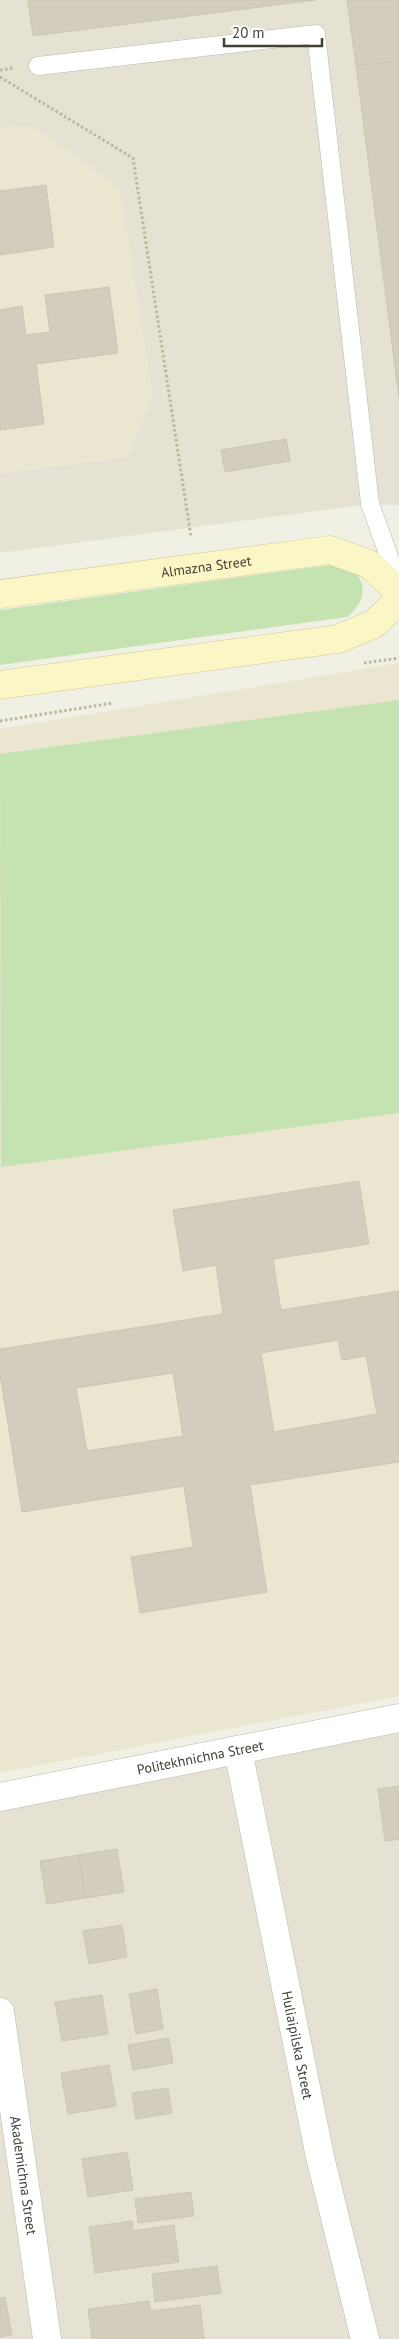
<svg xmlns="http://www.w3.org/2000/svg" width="399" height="2339" viewBox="0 0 399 2339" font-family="'PT Sans',sans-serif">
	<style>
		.residential { fill: #e5e2d4 }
		.education { fill: #eae6d0 }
		.green { fill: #c5e3b0 }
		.building { fill: #d2cdbc; stroke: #cdc6af; fill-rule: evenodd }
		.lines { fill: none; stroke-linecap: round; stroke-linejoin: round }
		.lane-casing { stroke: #bcb8a9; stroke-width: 19 }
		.street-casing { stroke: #bcb8a9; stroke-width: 29 }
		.secondary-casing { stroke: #cfc897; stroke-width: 29 }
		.path { stroke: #bdb69b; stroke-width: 3; stroke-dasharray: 2.5 2.5; stroke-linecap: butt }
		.lane { stroke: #fff; stroke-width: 18 }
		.street { stroke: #fff; stroke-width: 28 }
		.secondary { stroke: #fbf6c6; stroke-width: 28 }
		.labels { text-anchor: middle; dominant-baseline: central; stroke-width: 4; stroke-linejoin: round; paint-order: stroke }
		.street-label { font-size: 14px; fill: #444035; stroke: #fff }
	</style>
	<rect width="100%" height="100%" fill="#f1f0e5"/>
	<g class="residential">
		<polygon points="0,0 399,0 399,505 370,504 0,553"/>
		<polygon points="399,1718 399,2339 0,2339 0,1797"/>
	</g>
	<g class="education">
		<polygon points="33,126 120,188 153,395 128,457 0,474 0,128"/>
		<polygon points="399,663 399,1696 0,1773 0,729"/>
	</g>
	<g class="green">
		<path d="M330,565C365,566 374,596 347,617L0,665V610Z"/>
		<polygon points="399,700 399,1113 1,1167 0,754"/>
	</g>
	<g class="building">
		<polygon points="28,0 315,0 33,36"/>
		<polygon points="347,0 399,0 399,61 356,66"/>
		<polygon points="399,61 399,398 356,66"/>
		<polygon points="46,185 54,247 0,255 0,191"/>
		<polygon points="109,287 118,353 36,364 44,424 0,430 0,310 22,306 26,335 50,332 45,295"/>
		<polygon points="286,439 290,461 225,472 221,450"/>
		<path d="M359,1181L369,1244L273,1259L281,1310L399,1291V1462L250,1485L267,1592L140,1613L131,1557L193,1547L184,1486L22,1512L0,1374V1349L223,1314L216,1265L183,1271L173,1210ZM338,1340L342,1360L366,1356L377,1414L274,1432L261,1353ZM173,1373L183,1436L87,1451L76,1388Z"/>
		<polygon points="399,1786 399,1839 385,1841 378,1789"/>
		<polygon points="117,1849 124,1892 85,1898 79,1855"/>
		<polygon points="79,1855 85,1898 47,1904 40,1861"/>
		<polygon points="122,1925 127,1957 89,1964 83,1931"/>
		<polygon points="157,1989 163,2029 136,2034 129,1994"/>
		<polygon points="102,1995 108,2034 62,2041 55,2002"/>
		<polygon points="169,2038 173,2063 133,2070 128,2045"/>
		<polygon points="109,2065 116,2106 68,2114 61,2073"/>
		<polygon points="168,2088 172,2113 136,2119 132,2093"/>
		<polygon points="127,2152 133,2190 88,2197 82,2159"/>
		<polygon points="191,2192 194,2216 138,2223 135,2199"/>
		<polygon points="132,2221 133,2231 174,2225 179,2262 95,2273 89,2227"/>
		<polygon points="217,2266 221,2293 155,2302 152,2274"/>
		<polygon points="5,2297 12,2335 0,2337 0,2298"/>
		<polygon points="149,2301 151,2311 200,2305 204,2339 92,2339 88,2309"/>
	</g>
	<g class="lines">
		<defs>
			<polyline id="lane" points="38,66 316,34 370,504 399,584"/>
			<g id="street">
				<path id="s1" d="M238,1750L320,2157L365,2339"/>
				<path id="s2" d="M0,1797L399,1718"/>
				<path id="s3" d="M0,2012L47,2339"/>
			</g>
			<g id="secondary">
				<path id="s4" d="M0,594L330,550L369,564L399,592"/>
				<polyline points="0,685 338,639 374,624 399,600"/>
			</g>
		</defs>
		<use href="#lane" class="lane-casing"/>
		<use href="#street" class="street-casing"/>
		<use href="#secondary" class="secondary-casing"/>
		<g class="path">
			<polyline points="0,70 14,68"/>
			<polyline points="0,77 133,158 191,537"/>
			<polyline points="364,663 399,658"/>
			<polyline points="0,721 113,703"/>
		</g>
		<use href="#lane" class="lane"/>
		<use href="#street" class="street"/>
		<use href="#secondary" class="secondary"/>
	</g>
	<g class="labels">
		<g class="street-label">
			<text stroke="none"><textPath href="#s4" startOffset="208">Almazna Street</textPath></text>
			<text stroke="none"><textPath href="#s2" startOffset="204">Politekhnichna Street</textPath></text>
			<text stroke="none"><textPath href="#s1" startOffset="301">Huliaipilska Street</textPath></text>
			<text stroke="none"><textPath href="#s3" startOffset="165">Akademichna Street</textPath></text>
		</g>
	</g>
	<path d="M224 38v8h98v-8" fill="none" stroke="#444035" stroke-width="2.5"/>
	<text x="232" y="38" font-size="15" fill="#444035" stroke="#ffffff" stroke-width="4" paint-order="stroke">20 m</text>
</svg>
